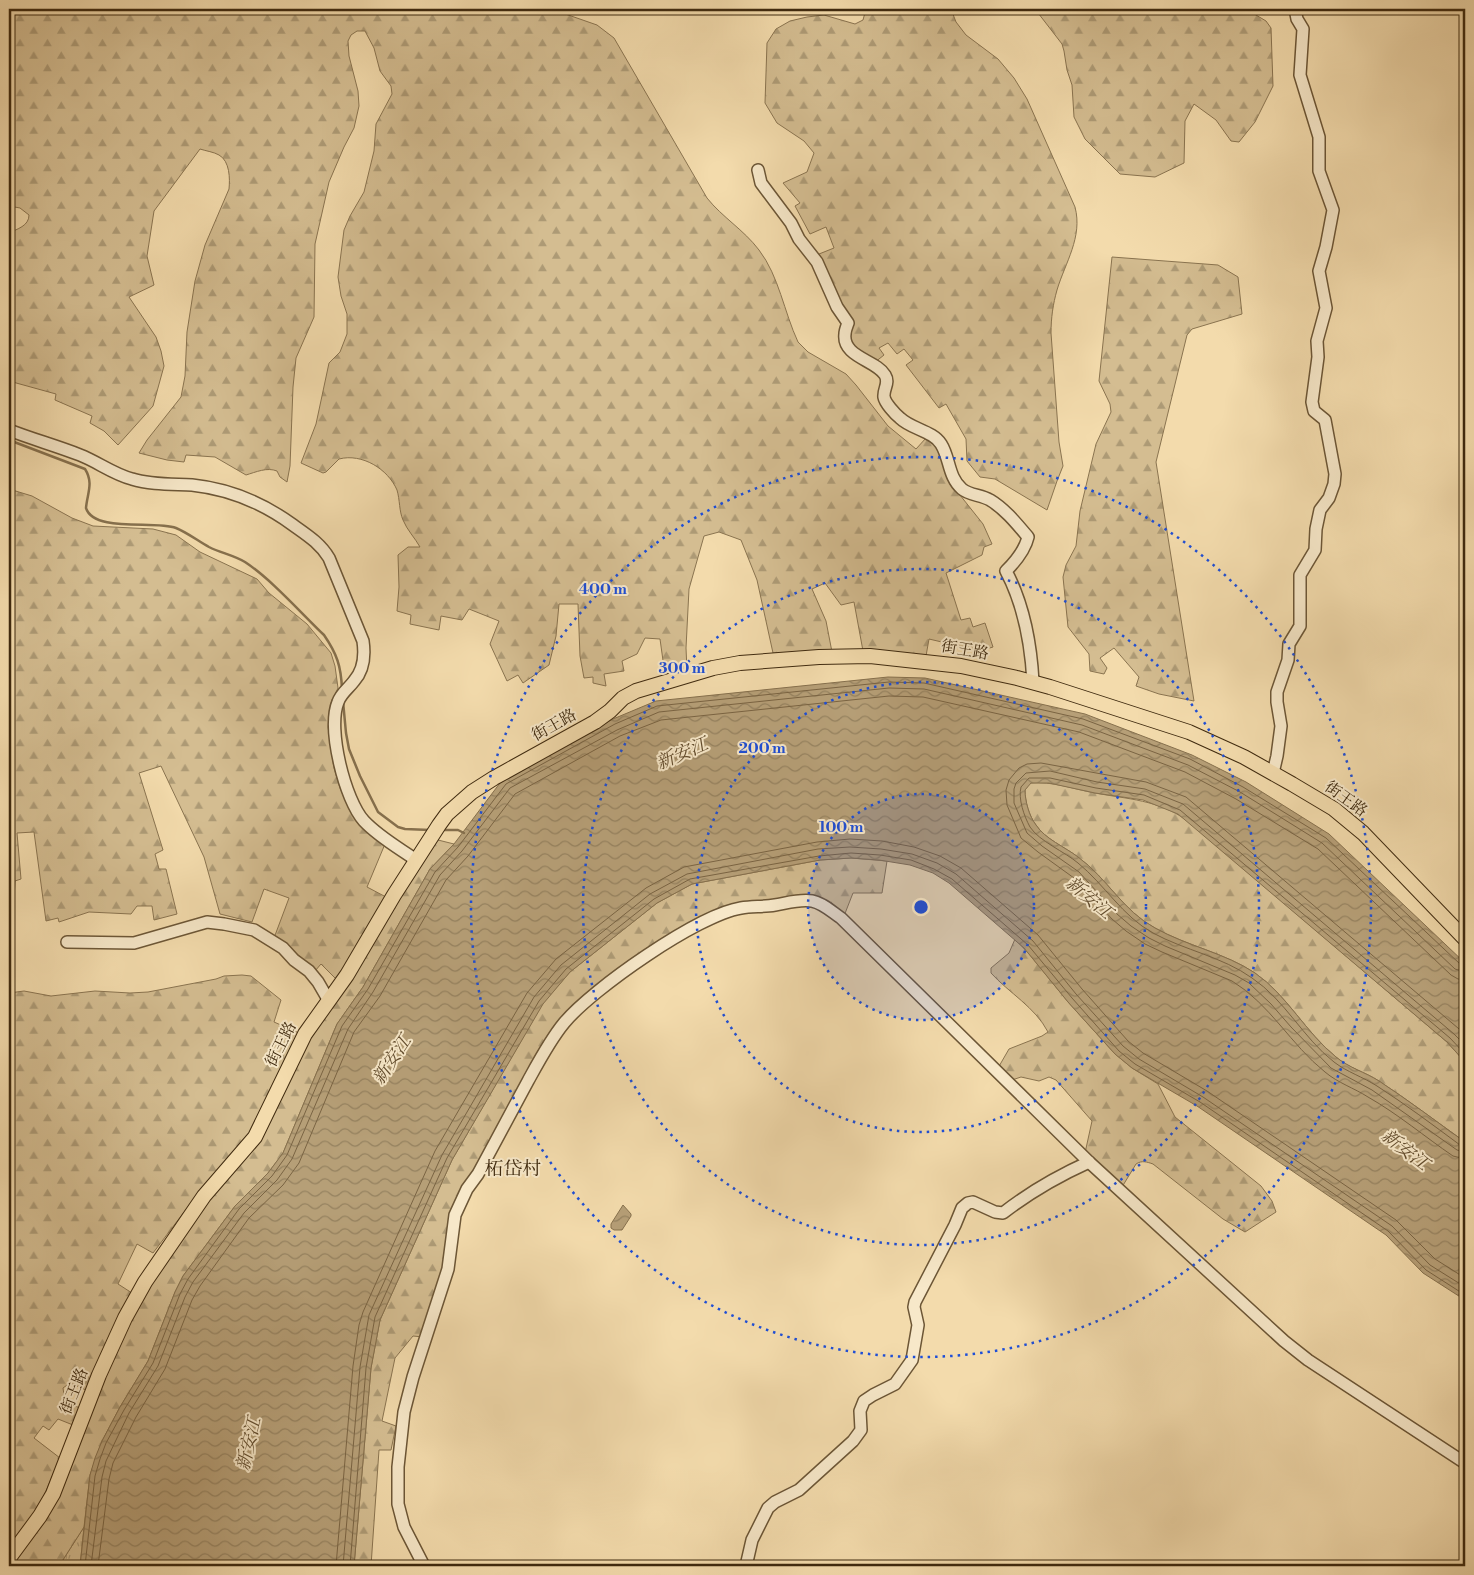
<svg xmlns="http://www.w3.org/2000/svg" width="1474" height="1575" viewBox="0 0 1474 1575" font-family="'Libre Bodoni','Noto Serif SC',serif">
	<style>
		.grass { fill: url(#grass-tufts); stroke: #8a7450 }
		.forest { fill: url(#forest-firs); stroke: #8a7450 }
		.water { fill: url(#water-waves); stroke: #86704d }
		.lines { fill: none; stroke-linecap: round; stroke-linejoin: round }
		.shore { stroke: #7a6443; stroke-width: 1 }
		.stream { stroke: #86704d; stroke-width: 2.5 }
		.minor-casing { stroke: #6c5636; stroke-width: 14 }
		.major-casing { stroke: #3f2a0f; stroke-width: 16 }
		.minor { stroke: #f7e8c9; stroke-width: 11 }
		.major { stroke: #f3dbac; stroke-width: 14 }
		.ring { fill: none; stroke: #1d4ed8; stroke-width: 2.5; stroke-dasharray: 2.5 5 }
		.labels { text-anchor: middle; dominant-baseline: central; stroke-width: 4; stroke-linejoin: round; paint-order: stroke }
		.street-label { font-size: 16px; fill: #3f2a0f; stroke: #f7e8c9 }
		.water-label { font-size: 18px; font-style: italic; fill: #634d2e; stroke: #f7e8c9 }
		.quarter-label { font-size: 19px; fill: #3f2a0f; stroke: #f7e8c9 }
		.centre { fill: #1d4ed8; stroke: #f7e8c9; stroke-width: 2.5 }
		.ring-label { font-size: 15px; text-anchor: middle; font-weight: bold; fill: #1d4ed8; stroke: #f7e8c9; stroke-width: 4; stroke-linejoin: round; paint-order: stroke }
	</style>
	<defs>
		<pattern id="grass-tufts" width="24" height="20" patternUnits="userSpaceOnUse" patternTransform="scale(1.25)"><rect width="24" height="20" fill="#d4bd91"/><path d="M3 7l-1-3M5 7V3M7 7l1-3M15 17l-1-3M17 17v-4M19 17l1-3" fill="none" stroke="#ad9a75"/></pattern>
		<pattern id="forest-firs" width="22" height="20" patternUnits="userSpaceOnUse" patternTransform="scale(1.25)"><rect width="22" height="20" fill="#d4bd91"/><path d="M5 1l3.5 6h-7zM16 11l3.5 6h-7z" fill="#ad9a75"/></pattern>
		<pattern id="water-waves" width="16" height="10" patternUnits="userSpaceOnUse" patternTransform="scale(1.25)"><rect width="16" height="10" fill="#b69f77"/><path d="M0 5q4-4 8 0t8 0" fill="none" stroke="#958260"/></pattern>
	</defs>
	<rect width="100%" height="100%" fill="#f3dbac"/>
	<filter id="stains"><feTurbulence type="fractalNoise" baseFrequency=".004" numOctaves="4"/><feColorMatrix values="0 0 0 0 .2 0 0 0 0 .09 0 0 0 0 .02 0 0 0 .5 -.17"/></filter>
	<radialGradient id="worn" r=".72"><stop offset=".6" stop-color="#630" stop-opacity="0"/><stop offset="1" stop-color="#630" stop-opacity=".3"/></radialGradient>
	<polygon class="grass" points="84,1527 80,1566 59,1566"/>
	<g class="forest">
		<path d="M9,9H551L597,25L614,38L707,198C722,217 744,230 759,250C779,276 784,312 798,342L808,352L846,374L856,385L888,426L916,449L926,438L938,445L948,480L983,524L992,544L984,547L982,555L946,573L961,620L970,618L973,627L985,623L993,647L980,651L929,639L926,656L863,651L854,602L841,605L825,583L812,589L826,621L832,652L773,653L757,580L741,540L719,532L704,536L689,589L686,648L687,670L665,675L660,639L645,638L637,654L622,661L624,671L604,674L606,686L593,683V677L584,678L580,656L578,604H559L556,636L549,665L523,683L518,675L507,681L490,644L499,621L469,609L462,620L441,616L439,630L410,624L411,615L397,611L399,587L398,555L408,547H420C415,538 407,530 403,520C399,511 400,500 397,490C388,469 362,453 339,459L326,472L323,473L301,463L316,424L329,363L340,352L347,334V314L341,296L338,277L344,230L350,216L364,192L374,151L376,124L392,94L391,86L380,71L374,48L365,31H357L351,35L348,41L349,56L358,91L359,106L354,128L344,147L329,182L315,244L314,317L296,358L293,387L290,466L287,482L280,477L277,471C267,467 256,472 246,475L215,457L186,455L184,462L167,460L139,453L147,440L181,397L185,376L187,332L195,281L205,245L229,189C230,179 230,161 219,155C214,152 206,151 200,149L154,211L147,256L154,285L129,297L156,337L161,351L164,366L153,406L118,445L104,431L90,423L92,416L55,400L56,394L9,381V233C17,229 29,226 29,215L20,208L9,206Z"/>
		<path d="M866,9H951L956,22L966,35L998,59L1014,78L1027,99L1075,207C1083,237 1065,263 1057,290C1053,304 1051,318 1051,333L1059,442L1063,466L1057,481L1047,510L995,479L980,477L967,461L966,439L946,404L939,408L906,365L913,360L904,349L897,354L888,343L879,348L884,355L874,363L851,347L819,254L834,248L826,227L810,234L795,206L800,203L783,183L807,172L814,153L804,141L777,123L765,103L767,43L776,29L790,21L807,17L824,15L855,24L863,20Z"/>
		<polygon points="1035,9 1246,9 1266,21 1271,28 1273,86 1255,122 1239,142 1231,141 1216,120 1194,104 1185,121 1184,163 1155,177 1120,174 1085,139 1074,117 1072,85 1067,70 1064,51 1062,44"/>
		<polygon points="1112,257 1218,265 1238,277 1242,314 1192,329 1187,335 1156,462 1194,701 1159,694 1136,686 1139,677 1114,648 1100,658 1107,668 1104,674 1090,671 1089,654 1068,627 1063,577 1066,565 1076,546 1080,511 1096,444 1111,412 1110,404 1099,381"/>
		<polygon points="9,489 32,496 72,518 93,526 153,529 176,535 200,552 257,579 269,593 307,624 331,653 335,666 338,688 331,703 328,727 334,768 340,788 348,806 385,844 367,887 386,897 338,981 321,964 315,971 296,953 274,938 289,898 264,889 252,922 220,914 204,857 161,766 139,773 163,850 155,854 159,869 166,869 177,914 154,920 152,906 137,906 131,914 89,912 59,922 58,918 46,921 34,832 17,833 21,879 15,881 14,899 9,899"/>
		<path d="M1030,783C1053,781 1073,789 1095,793C1127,799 1159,800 1186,820L1447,1042L1465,1062V1142C1437,1122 1408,1100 1379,1081C1365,1072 1349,1068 1336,1057C1306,1033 1287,995 1255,973C1225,953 1187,946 1155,928C1123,911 1107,878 1078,857C1065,847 1045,839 1036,825C1029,816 1025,801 1025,790Z"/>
		<polygon points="434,839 454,844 430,869 363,987 337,1024 283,1153 268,1173 235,1206 183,1276 175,1292 148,1361 120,1407 102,1441 90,1475 84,1527 59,1566 9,1566 92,1403 137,1305 215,1189"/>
		<polygon points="851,858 887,861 882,893 853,893 844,916 818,900 697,922 581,1003 460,1196 447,1262 423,1337 413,1336 395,1358 382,1421 396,1426 391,1450 379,1450 371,1566 354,1566 371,1368 380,1320 452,1160 543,1003 570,972 657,903 692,884 820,860"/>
		<path d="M1015,939L1030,955L1068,1002L1115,1054L1132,1068L1158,1084L1175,1117L1261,1186L1272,1201L1276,1212L1245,1232L1223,1219L1153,1164C1147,1162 1142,1160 1136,1164L1122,1187L1085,1153L1092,1121L1056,1080L1049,1077L1039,1081L1021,1077L1012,1080L998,1068L1009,1049L1042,1036L1048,1032C1035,1007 1009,993 991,973V968L1009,953Z"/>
		<polygon points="242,975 251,976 281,1000 274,1022 299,1033 258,1121 232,1157 197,1195 153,1253 137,1244 118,1284 132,1293 86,1390 70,1383 63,1388 65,1402 80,1408 73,1425 58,1419 49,1430 43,1426 34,1438 60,1458 43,1498 34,1516 11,1544 9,1542 9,993 24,991 51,996 95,991 130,993 148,992 216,979 224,976"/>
	</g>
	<g class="water">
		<path d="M888,677L925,678L1085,714L1192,755L1246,782L1329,834L1465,963V1062L1447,1042L1178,814L1143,800L1095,793L1049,783H1031L1025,790C1025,801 1029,816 1036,825C1045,839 1065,847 1078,857C1107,878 1123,911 1155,928C1187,946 1225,953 1255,973C1287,995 1306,1033 1336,1057C1349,1068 1365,1072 1379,1081C1408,1100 1437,1122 1465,1142V1300L1423,1273L1386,1235L1197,1106L1132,1068L1115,1054L1068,1002L1024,948L949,883L933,873L910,865L879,860L851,858L820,860L692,884L657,903L570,972L543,1004L452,1160L380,1320L371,1368L354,1566H80L90,1475L95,1458L102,1441L120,1407L148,1361L175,1292L183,1276L235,1206L268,1173L283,1153L337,1024L363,987L430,869L454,844L503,779L613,719L656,701Z"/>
		<polygon points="623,1205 631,1214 631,1216 622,1230 614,1230 611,1228 611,1224"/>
	</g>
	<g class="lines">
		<g class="shore">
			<path d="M1465,1034L1186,797L1146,782L1041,763L1027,764L1019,768L1009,780L1006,790L1007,805L1021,838L1038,852L1074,878L1112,919L1126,931L1145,944L1162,952L1232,981C1270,1004 1291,1045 1325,1072C1338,1083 1354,1088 1368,1097C1398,1114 1425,1137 1453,1156L1465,1159"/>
			<polyline points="1465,1045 1454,1034 1183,804 1145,789 1097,782 1050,771 1026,773 1016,783 1014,789 1014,803 1027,833 1042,846 1079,872 1117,914 1131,926 1149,938 1165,946 1235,975 1249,983 1271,1004 1291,1027 1331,1068 1372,1090 1457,1150 1465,1152"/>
			<path d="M1465,1054L1450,1038L1180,810L1144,795L1096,788L1050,778H1029L1021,787C1018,799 1024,816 1030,827C1039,841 1065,852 1078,863C1105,885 1122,916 1153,933C1184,950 1223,957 1252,978C1285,1000 1303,1038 1334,1062C1347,1072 1363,1077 1377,1086C1405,1104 1433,1125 1460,1145L1465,1146"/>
			<polyline points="85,1566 95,1476 100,1459 106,1443 124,1410 153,1363 180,1294 188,1279 239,1209 272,1176 287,1155 342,1026 368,989 435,872 458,847 506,784 615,724 657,706 889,682 924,683 1083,719 1190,759 1243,787 1326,838 1460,964 1465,966"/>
			<polyline points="91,1566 102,1477 106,1461 129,1413 158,1366 185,1297 193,1282 244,1213 277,1180 292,1159 348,1029 373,992 440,875 462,851 510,788 617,730 659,712 889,688 924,689 1082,725 1188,765 1240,792 1322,843 1455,969 1465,972"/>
			<polyline points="98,1566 109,1479 113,1463 136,1417 165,1369 192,1300 200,1286 249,1218 283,1185 299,1163 354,1032 380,996 446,880 468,856 515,794 620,736 661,720 889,696 923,697 1079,732 1185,772 1236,799 1318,849 1451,975 1458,979 1465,980"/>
			<polyline points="336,1566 353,1366 359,1325 363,1312 435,1151 527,993 556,959 646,888 684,867 817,842 850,839 882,841 914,847 940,856 961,868 1038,935 1082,989 1128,1041 1143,1053 1207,1091 1396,1220 1435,1259 1465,1278"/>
			<polyline points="343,1566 360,1367 369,1315 442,1155 534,997 561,965 650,894 687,874 818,849 850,847 881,849 912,854 937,863 956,874 1033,941 1076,994 1123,1046 1139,1059 1203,1097 1392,1226 1430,1265 1465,1287"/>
			<polyline points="350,1566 366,1368 375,1317 447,1158 539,1001 566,969 654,899 690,879 819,856 851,853 880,855 911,860 934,869 952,879 1028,945 1072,998 1119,1051 1135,1064 1200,1102 1388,1231 1426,1270 1465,1295"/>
		</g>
		<g class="stream">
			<path d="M9,440L85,469C94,483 87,494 86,508C94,533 155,520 176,528C188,533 198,541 209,547C221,553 233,555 245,562C271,579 301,613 324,635C337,654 341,666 342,689"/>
			<polyline points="343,701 346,733 349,749 360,776 378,812 398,827 405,829 430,830"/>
			<polyline points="443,830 458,830 464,833"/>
		</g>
		<defs>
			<g id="minor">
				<path d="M758,170L761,183L791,223L799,239L817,262L837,307L848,323C847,326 845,330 845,334C842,357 876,360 885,375C890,383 883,389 884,397C885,403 895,414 900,418C911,429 933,431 941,444C950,458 948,477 962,489C969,495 981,495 990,500C1005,509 1017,524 1028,537C1025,550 1015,562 1006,571C1024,605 1031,644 1033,682"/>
				<path d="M9,430C32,439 57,446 80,455C98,462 113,474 132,479C151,485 172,484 192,485C230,489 263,503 293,525C307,535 320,543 329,558L363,641C365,655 364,670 354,681C349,688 341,693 338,702C327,729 345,800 364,821C379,837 399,848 416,860"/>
				<polyline points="1273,773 1277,756 1281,726 1277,702 1277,692 1288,660 1289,644 1300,626 1300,575 1315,550 1316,529 1320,510 1329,498 1334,484 1335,474 1325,420 1314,411 1312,402 1318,357 1317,341 1326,308 1319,271 1326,247 1333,210 1319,171 1319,137 1300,75 1303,29 1297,19 1295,9"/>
				<polyline points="67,942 134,943 207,922 224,924 254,930 283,948 294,960 309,971 318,982 329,1001"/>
				<path d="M424,1566L404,1527L398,1504V1467L404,1412L413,1377L448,1269L455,1215L467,1189L478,1174C495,1143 511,1112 528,1081C539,1061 550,1040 564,1023C592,989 698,915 741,908C752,906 763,907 775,905C787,903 800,899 812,901C823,903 832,912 841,918L1089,1162L1284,1341L1308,1360L1465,1463"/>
				<path d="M746,1566L752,1540L768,1508L775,1502L799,1490L853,1441L861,1430L860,1411L864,1401L873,1395L895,1384L912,1360L918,1325L914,1307L915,1302L955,1225L962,1208L968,1203L973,1202L995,1212L1003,1213C1030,1192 1058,1176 1089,1162"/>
			</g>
			<polyline id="major" points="9,1558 40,1516 53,1494 99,1375 125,1318 145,1282 204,1196 255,1137 305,1034 347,975 394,895 439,825 447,814 472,792 494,778 595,722 610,711 623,698 636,691 713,668 740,663 819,657 870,656 961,666 1017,678 1050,687 1189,732 1244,757 1292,784 1334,809 1363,833 1465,939"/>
		</defs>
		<use href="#minor" class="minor-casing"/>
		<use href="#major" class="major-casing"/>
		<use href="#minor" class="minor"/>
		<use href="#major" class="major"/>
	</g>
	<circle cx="921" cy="907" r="113" fill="#1d4ed8" fill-opacity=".12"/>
	<g class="ring">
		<circle cx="921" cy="907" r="113"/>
		<circle cx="921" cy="907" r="225"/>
		<circle cx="921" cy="907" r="338"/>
		<circle cx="921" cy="907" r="450"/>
	</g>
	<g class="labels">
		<g class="street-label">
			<text transform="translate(965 650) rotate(10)">街王路</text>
			<text transform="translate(554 725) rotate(-29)">街王路</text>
			<text transform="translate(1346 799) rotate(36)">街王路</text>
			<text transform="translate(281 1044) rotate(-63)">街王路</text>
			<text transform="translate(74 1391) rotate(-68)">街王路</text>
		</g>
		<g class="water-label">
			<text transform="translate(682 754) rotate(-23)">新安江</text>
			<text transform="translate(1089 898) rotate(40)">新安江</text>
			<text transform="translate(392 1060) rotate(-56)">新安江</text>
			<text transform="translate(1405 1150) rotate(38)">新安江</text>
			<text transform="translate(249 1444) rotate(-77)">新安江</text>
		</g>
		<g class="quarter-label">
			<text x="513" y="1169">柘岱村</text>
		</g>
	</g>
	<circle cx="921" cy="907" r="8" class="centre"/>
	<g class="ring-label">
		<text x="603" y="594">400 m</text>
		<text x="682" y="673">300 m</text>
		<text x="762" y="753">200 m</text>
		<text x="841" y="832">100 m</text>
	</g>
	<rect width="1474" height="1575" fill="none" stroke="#f3dbac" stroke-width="30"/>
	<rect x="10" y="10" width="1454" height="1555" fill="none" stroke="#3f2a0f" stroke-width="2.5"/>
	<rect x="15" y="15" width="1444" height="1545" fill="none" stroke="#3f2a0f"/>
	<rect width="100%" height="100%" filter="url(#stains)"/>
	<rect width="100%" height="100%" fill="url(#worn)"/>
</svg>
